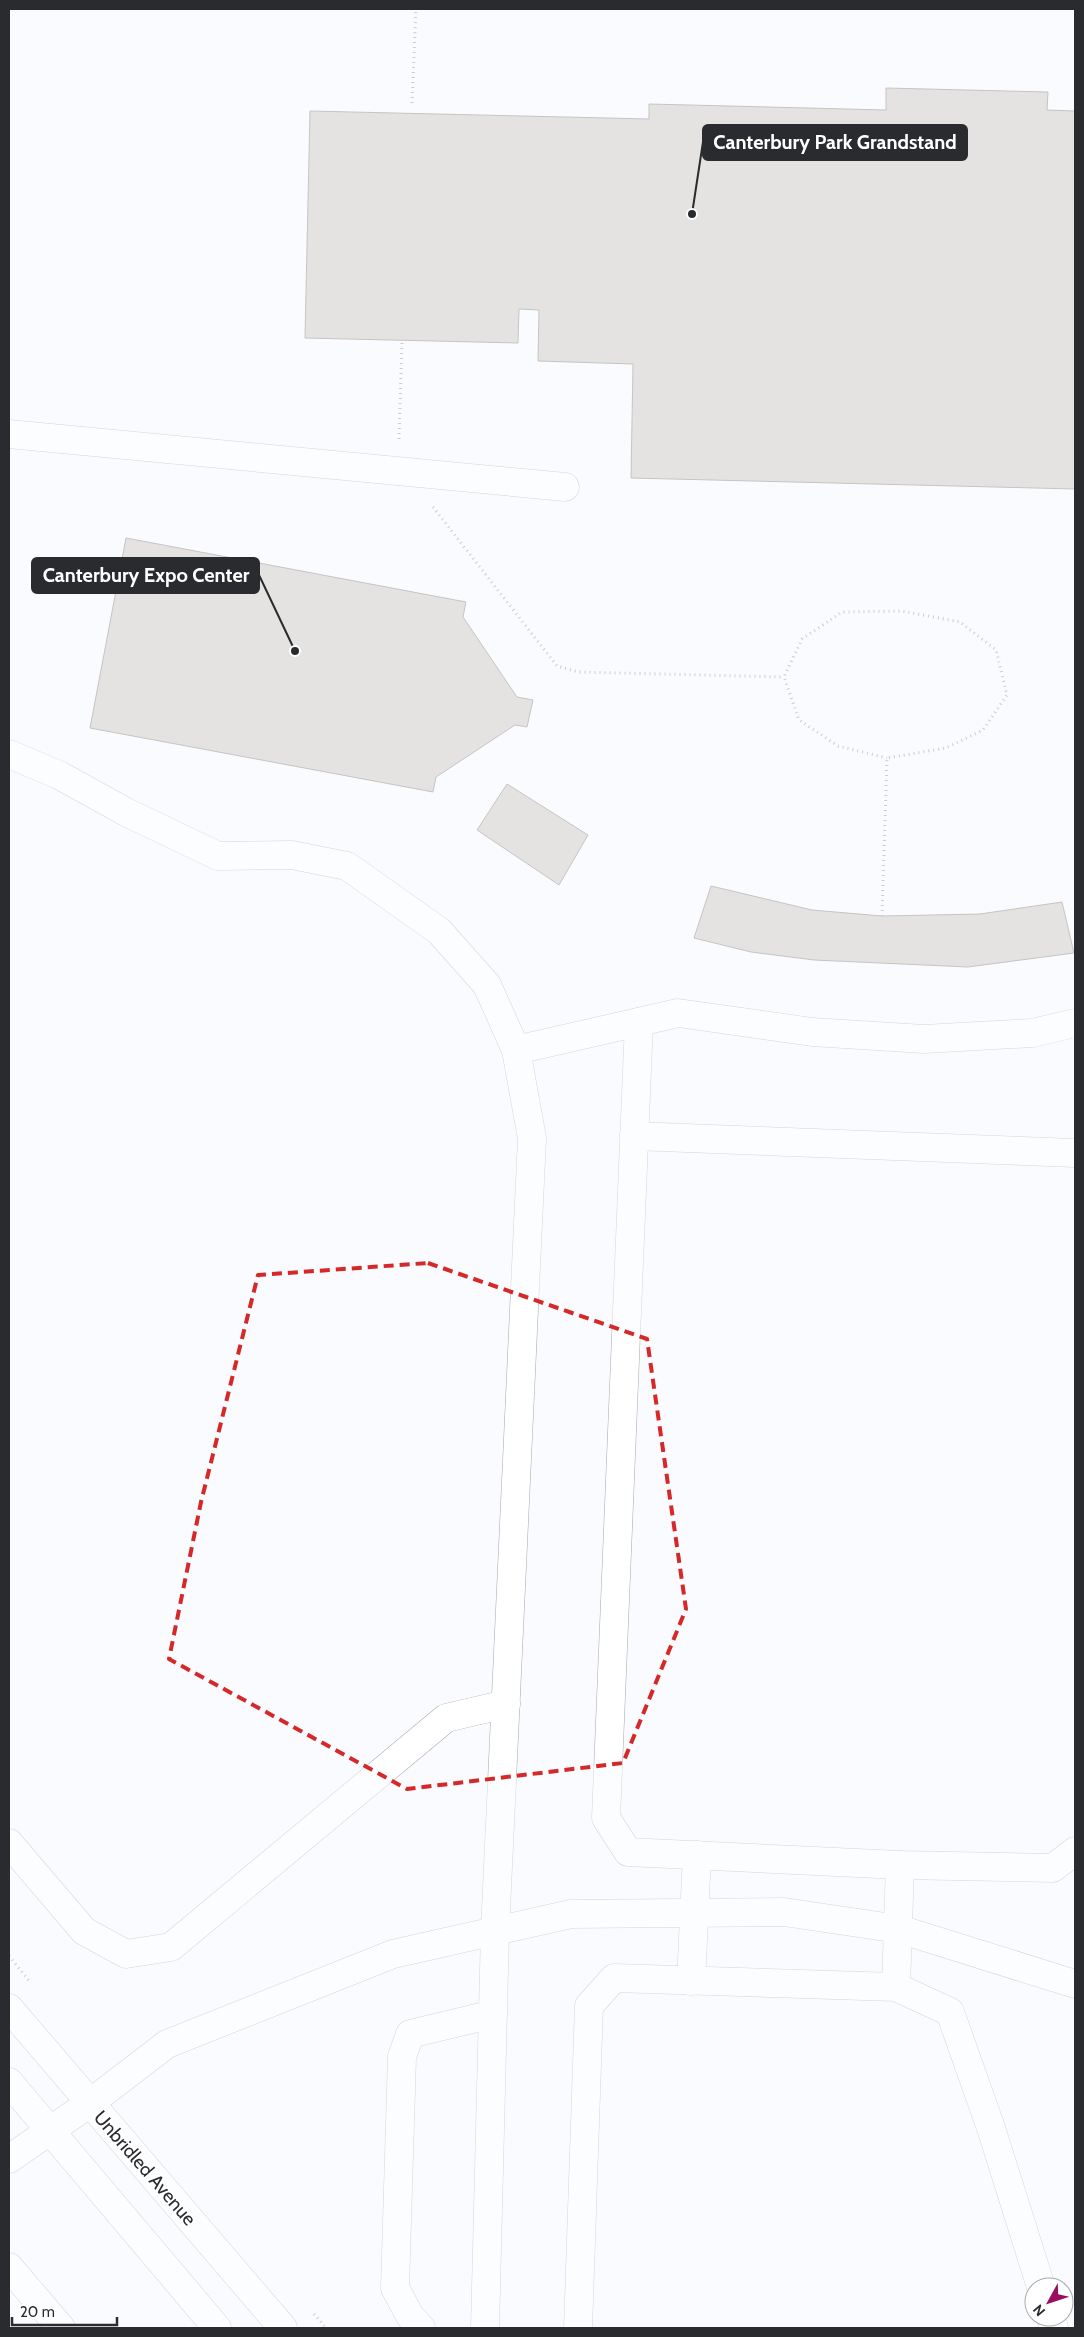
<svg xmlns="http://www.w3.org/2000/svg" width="1084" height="2337" viewBox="0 0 1084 2337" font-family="Cabin,sans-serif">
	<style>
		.building { fill: #ccc5be; stroke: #88827c }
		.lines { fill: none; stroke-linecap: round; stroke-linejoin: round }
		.minor-casing { stroke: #a6a8b0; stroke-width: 29 }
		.path { stroke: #919296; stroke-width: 3; stroke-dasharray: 1 4; stroke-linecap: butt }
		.minor { stroke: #fff; stroke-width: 28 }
		.marked { fill: none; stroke: #d62828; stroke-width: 4; stroke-dasharray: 10 6; stroke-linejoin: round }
		.labels { text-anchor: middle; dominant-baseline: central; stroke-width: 5; stroke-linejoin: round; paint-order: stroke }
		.street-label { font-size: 19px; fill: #2a2b2f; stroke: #fff }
		.leader { fill: none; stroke: #2a2b2f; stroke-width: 2 }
		.callout-dot { fill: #2a2b2f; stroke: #fff; stroke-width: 2 }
		.callout { fill: #2a2b2f; stroke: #2a2b2f; stroke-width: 2 }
		.callout-label { font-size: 20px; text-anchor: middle; font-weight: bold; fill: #fff }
	</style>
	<rect width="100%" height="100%" fill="#f9fbfe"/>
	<g class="building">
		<polygon points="886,88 1048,92 1047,110 1075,111 1075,489 631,478 633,364 538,361 539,310 519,309 518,343 305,338 310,111 649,119 649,104 886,110"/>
		<polygon points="126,538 466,602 463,617 517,697 533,700 527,727 515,725 436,777 433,792 90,728"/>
		<polygon points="507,784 588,835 559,885 477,830"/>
		<polygon points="711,886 812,910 882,916 980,914 1062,902 1074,953 968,967 814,960 751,952 694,938"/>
	</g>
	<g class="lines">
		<defs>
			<g id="minor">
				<polyline points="9,434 565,487"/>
				<polyline points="9,754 59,775 126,812 218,856 292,855 347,866 439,931 487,985 516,1050 678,1013 812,1032 924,1039 1032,1033 1075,1023"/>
				<polyline points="639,1022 606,1818 628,1852 900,1865 1053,1868 1075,1851"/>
				<polyline points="634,1136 1075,1153"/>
				<polyline points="9,1843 84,1931 126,1954 171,1947 446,1718 506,1704"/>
				<polyline points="691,1981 697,1855"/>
				<polyline points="896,1987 900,1865"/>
				<polyline points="9,2008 283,2328"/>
				<polyline points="9,2082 217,2328"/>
				<polyline points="9,2159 90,2103 167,2044 393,1954 571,1914 784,1912 899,1929 1075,1984"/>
				<polyline points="9,2267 61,2328"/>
				<polyline points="1051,2317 1054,2328"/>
				<polyline points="421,2328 410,2316 395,2288 402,2057 410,2034 493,2014"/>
				<polyline points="485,2328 495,1931 532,1138 516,1050"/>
				<polyline points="578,2328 589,2006 614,1978 896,1987 950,2012 991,2128 1041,2287"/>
			</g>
		</defs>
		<use href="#minor" class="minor-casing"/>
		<g class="path">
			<polyline points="412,103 416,9"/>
			<polyline points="399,439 402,342"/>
			<polyline points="433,507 557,666 578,672 784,677"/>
			<polyline points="882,916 887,758 946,748 983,730 1007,695 996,650 960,622 902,611 842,612 802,639 784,677 799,720 838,746 887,758"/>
			<polyline points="9,1956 30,1982"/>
			<polyline points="314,2314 326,2328"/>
		</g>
		<use href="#minor" class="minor"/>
	</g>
	<path d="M0 0H1084V2337H0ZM428,1263L647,1339L686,1609L623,1763L407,1789L169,1659L201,1502L258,1275Z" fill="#f9fbfe" fill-opacity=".55" fill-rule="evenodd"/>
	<path class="marked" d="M428,1263L647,1339L686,1609L623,1763L407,1789L169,1659L201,1502L258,1275Z"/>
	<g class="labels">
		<g class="street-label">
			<text transform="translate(145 2168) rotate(49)">Unbridled Avenue</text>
		</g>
	</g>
	<path class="leader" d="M692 214L703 142M295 651L259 575"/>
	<g class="callout-dot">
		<circle cx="692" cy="214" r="5"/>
		<circle cx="295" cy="651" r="5"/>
	</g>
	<g class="callout">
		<rect x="703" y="125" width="264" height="35" rx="5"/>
		<rect x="32" y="558" width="227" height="35" rx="5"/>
	</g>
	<g class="callout-label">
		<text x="835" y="149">Canterbury Park Grandstand</text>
		<text x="146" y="582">Canterbury Expo Center</text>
	</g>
	<rect width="1084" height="2337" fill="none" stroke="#2a2b2f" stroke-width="20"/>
	<g transform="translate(1049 2302) rotate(230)"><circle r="24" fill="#ffffff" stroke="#aaaaac"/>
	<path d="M0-4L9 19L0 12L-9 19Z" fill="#9a0e5f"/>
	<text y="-8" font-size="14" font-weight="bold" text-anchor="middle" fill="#2a2b2f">N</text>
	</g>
	<path d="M12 2317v8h105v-8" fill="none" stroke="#2a2b2f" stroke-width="2.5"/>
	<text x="20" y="2317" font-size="15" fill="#2a2b2f" stroke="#ffffff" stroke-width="4" paint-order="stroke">20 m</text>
</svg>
